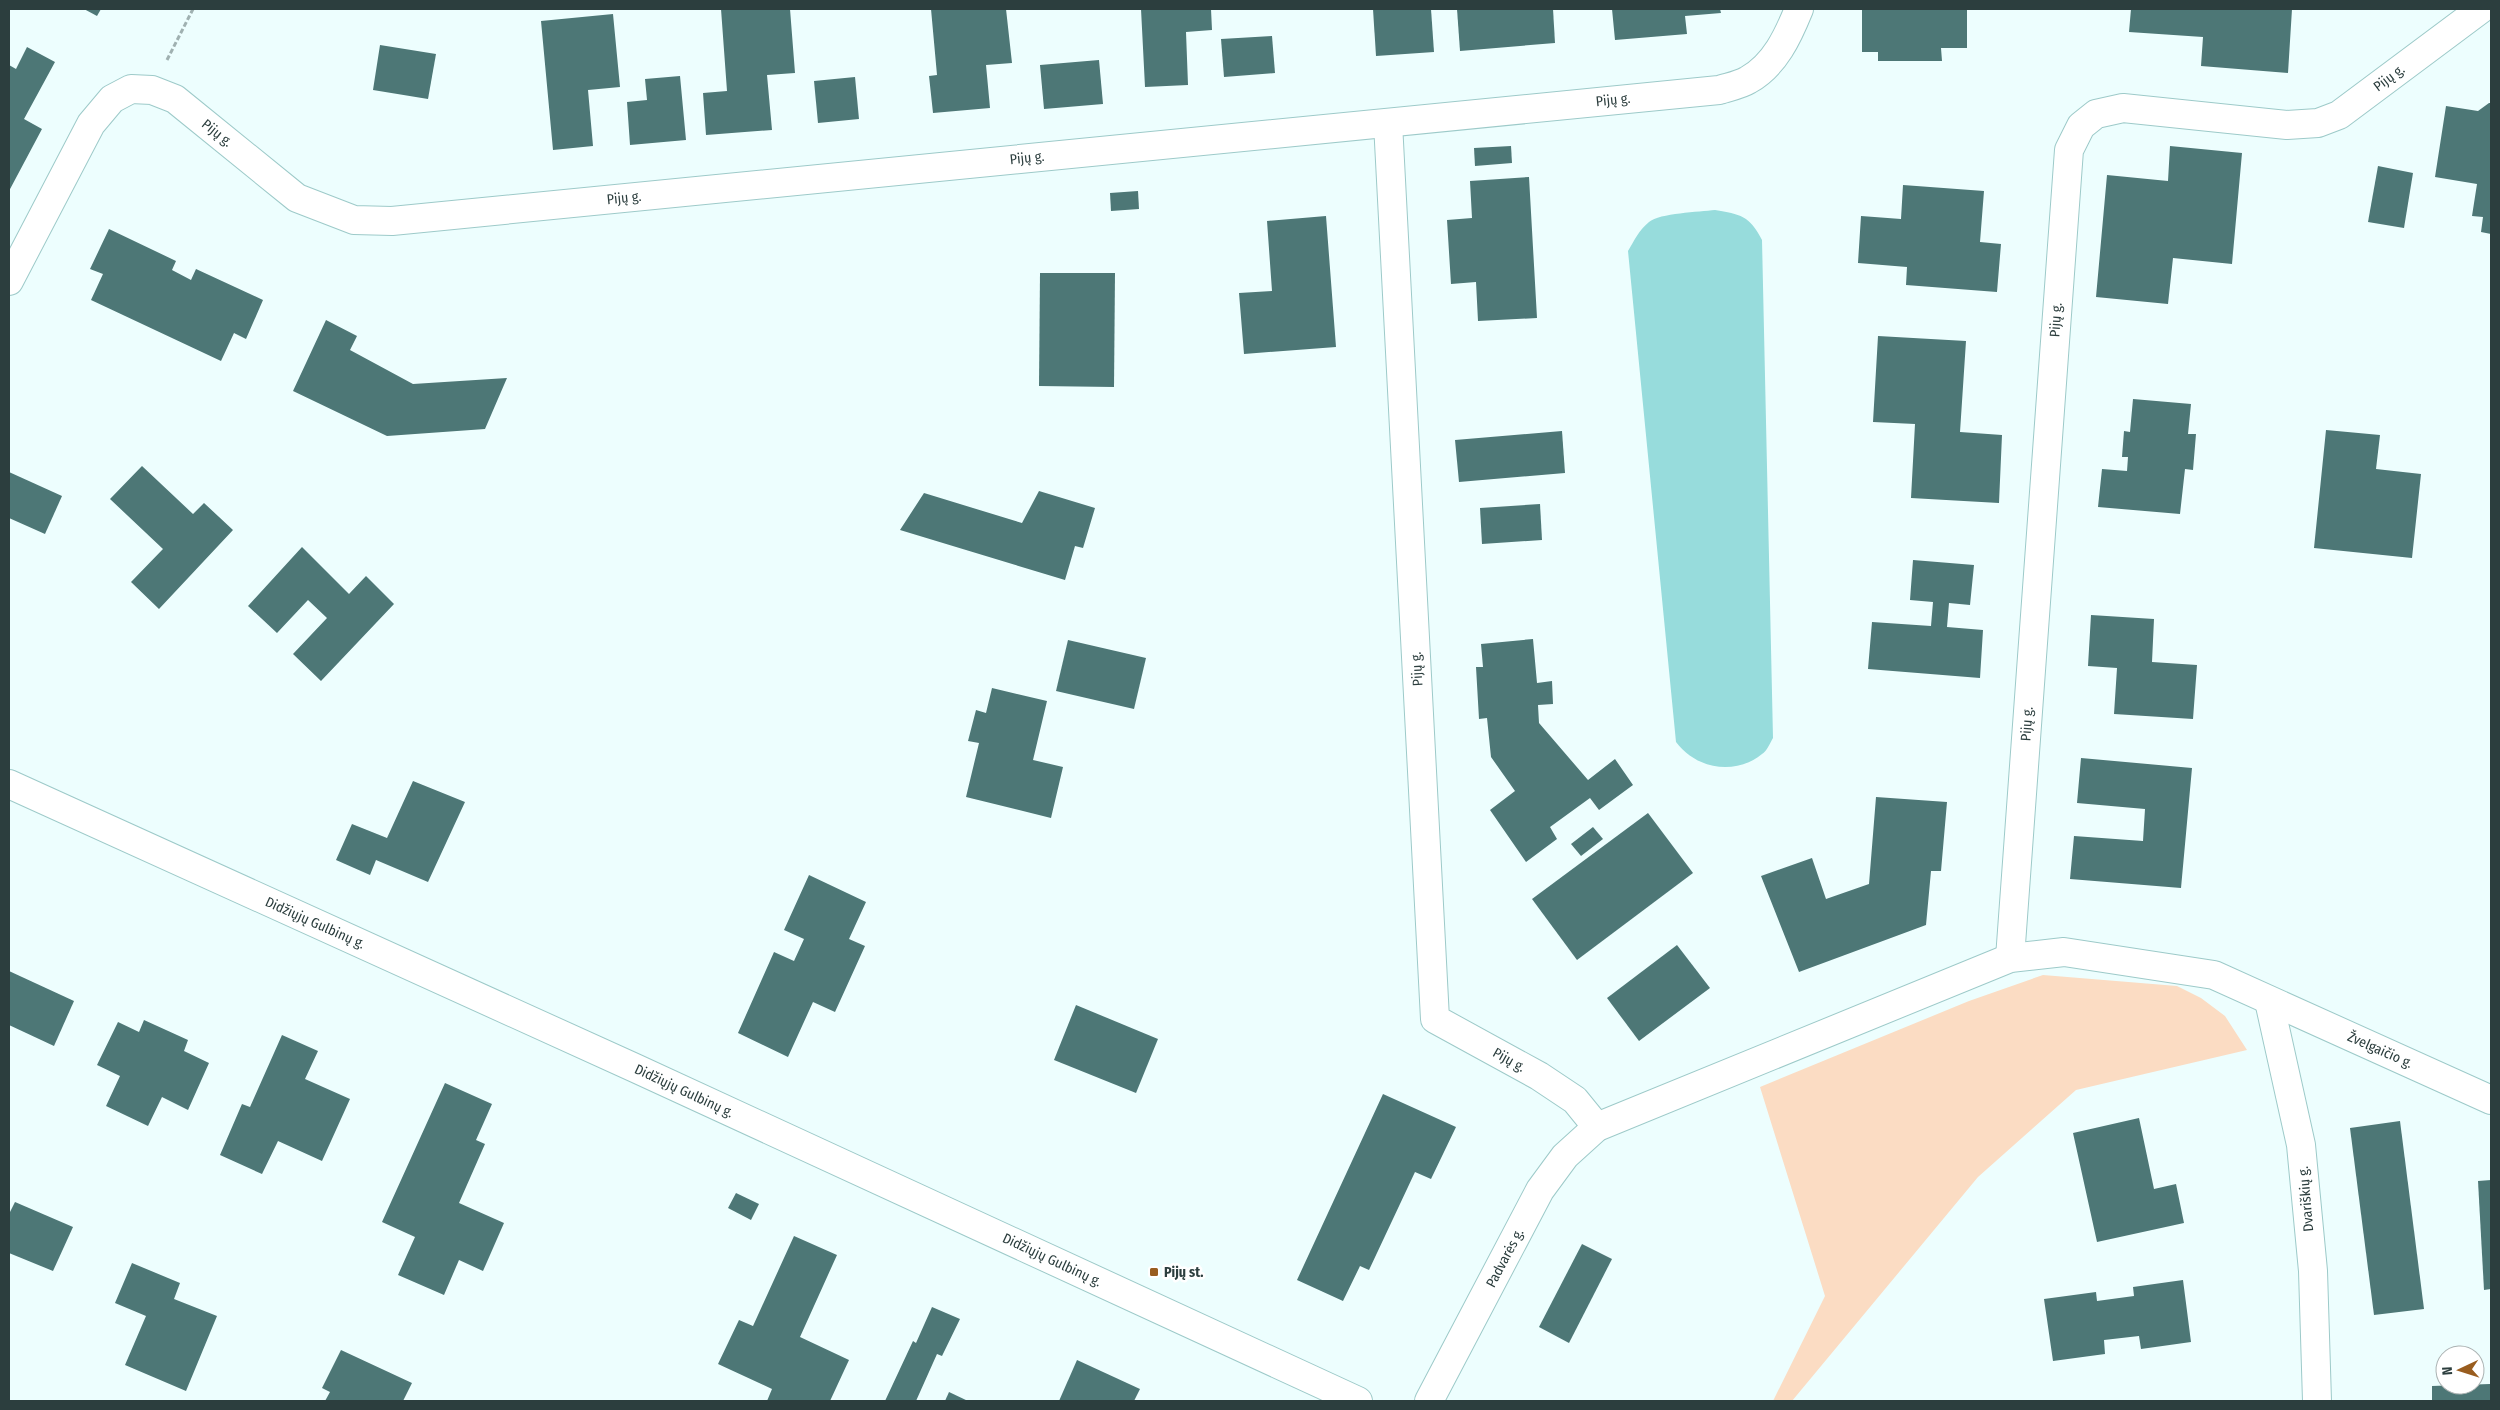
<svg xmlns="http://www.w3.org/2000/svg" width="2500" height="1410" viewBox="0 0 2500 1410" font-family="'Fira Sans Condensed',sans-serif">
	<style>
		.green { fill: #fbdcc3 }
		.water { fill: #97dcdc }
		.building { fill: #4d7776 }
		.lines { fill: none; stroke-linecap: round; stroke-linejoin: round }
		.minor-casing { stroke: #9dcac9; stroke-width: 30 }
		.path { stroke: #a0b1b1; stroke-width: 3; stroke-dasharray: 5 2.5; stroke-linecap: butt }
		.minor { stroke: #fff; stroke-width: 28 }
		.poi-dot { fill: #995d1f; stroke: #fff; stroke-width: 2 }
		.labels { text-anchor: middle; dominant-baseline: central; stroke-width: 5; stroke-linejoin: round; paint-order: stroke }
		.street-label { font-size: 14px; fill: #2c3e3e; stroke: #fff }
		.poi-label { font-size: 14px; font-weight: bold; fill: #2c3e3e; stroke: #fff; text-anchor: start }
	</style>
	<rect width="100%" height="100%" fill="#edfefe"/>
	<polygon class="green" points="2043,975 2177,986 2201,998 2225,1016 2247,1050 2076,1090 1978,1177 1792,1401 1773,1401 1825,1296 1760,1087 1969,1001"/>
	<path class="water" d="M1715,210C1740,214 1750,216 1762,240L1773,738C1770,743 1767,751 1762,754C1735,776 1696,769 1676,742L1628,251C1634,241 1639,230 1649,222C1660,213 1699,212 1715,210Z"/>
	<g class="building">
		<polygon points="84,9 101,9 97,16"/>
		<polygon points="721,9 790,9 795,73 767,75 772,130 706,135 703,93 727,91"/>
		<polygon points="931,9 1006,9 1012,63 986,65 990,108 933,113 929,76 937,75"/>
		<polygon points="1141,9 1211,9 1212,30 1186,32 1188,85 1145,87"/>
		<polygon points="1373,9 1431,9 1434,52 1376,56"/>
		<polygon points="1457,9 1553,9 1555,43 1460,51"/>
		<polygon points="1612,9 1720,9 1721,13 1685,16 1687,34 1615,40"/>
		<polygon points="1862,9 1967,9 1967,48 1941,48 1942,61 1878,61 1878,52 1862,52"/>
		<polygon points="2131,9 2292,9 2288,73 2201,66 2203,37 2129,32"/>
		<polygon points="613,14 620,87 588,90 593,146 553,150 541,21"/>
		<polygon points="1272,36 1275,73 1224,77 1221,39"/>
		<polygon points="380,45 436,54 428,99 373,90"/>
		<polygon points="27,47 55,62 24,119 42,129 9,191 9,65 16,69"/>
		<polygon points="1099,60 1103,104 1044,109 1040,65"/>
		<polygon points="680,76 686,140 630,145 627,102 647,100 645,79"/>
		<polygon points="855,77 859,119 818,123 814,81"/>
		<polygon points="2489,103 2491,103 2491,234 2481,232 2483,217 2472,216 2477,184 2435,177 2446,106 2478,111"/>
		<polygon points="1511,146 1512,163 1475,166 1474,148"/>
		<polygon points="2170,146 2242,153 2232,264 2173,258 2168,304 2096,297 2107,175 2168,181"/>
		<polygon points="2378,166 2413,173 2404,228 2368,222"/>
		<polygon points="1529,177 1537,318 1478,321 1476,282 1451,284 1447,220 1472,218 1470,181"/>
		<polygon points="1903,185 1984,191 1980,242 2001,244 1997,292 1906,285 1907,267 1858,263 1861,216 1901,219"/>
		<polygon points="1138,191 1139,209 1111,211 1110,193"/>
		<polygon points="1326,216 1336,347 1244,354 1239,293 1272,291 1267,221"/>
		<polygon points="109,229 176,261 172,270 191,280 196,269 263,300 246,339 234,333 221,361 91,300 103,274 90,269"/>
		<polygon points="1040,273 1115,273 1114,387 1039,386"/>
		<polygon points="326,320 357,336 350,350 413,384 507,378 485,429 387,436 293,391"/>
		<polygon points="1878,336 1966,341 1960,432 2002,435 1999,503 1911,498 1915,424 1873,422"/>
		<polygon points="2133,399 2191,404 2188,434 2196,434 2193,470 2185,469 2180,514 2098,507 2102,469 2127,471 2128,457 2122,457 2124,431 2130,432"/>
		<polygon points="2326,430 2380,435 2376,469 2421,474 2412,558 2314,548"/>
		<polygon points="1562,431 1565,473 1459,482 1455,440"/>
		<polygon points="142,466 193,514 204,503 233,530 159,609 131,582 163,549 110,499"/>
		<polygon points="9,472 62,496 45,534 9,518"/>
		<polygon points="1039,491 1095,508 1083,548 1075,546 1065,580 900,530 924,493 1022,523"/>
		<polygon points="1540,504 1542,540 1482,544 1480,508"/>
		<polygon points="302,547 349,594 366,576 394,604 321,681 293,654 327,618 308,600 277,633 248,606"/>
		<polygon points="1913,560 1974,565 1970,605 1949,603 1947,627 1983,630 1980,678 1868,669 1872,622 1931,626 1933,602 1910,600"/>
		<polygon points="2091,615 2154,619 2152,662 2197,665 2193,719 2114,714 2117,668 2088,666"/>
		<polygon points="1533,639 1537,683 1552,681 1553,704 1538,705 1539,723 1588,780 1615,759 1633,785 1599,810 1590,798 1550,827 1557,839 1526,862 1490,810 1515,791 1491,757 1487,718 1479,719 1476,667 1483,667 1481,644"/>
		<polygon points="1068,640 1146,658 1134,709 1056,691"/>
		<polygon points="992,688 1047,701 1033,760 1063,767 1051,818 966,797 979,743 968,741 976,710 986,713"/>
		<polygon points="2081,758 2192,768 2181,888 2070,879 2074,836 2143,841 2145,809 2077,803"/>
		<polygon points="413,781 465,802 428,882 376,860 370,875 336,860 352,824 387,838"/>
		<polygon points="1876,797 1947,802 1941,871 1931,871 1926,925 1799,972 1761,876 1812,858 1826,899 1869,884"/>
		<polygon points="1648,813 1693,873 1577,960 1532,899"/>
		<polygon points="1593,827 1603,839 1581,856 1571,844"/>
		<polygon points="809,875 866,902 849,939 865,946 835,1012 813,1002 788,1057 738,1033 774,952 794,961 804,939 784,930"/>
		<polygon points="1677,945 1710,988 1639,1041 1607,998"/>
		<polygon points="9,971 74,1001 54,1046 9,1025"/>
		<polygon points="1076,1005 1158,1039 1136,1093 1054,1060"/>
		<polygon points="144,1020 188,1040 184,1051 209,1063 188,1110 162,1097 148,1126 106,1106 120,1076 97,1065 118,1022 139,1032"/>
		<polygon points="282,1035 318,1051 305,1079 350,1099 322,1161 278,1141 262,1174 220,1155 242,1104 250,1107"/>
		<polygon points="445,1083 492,1104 476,1140 485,1144 459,1203 504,1223 483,1271 459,1260 444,1295 398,1275 415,1237 382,1222"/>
		<polygon points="1383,1094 1456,1127 1431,1179 1415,1172 1369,1270 1360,1266 1343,1301 1297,1280"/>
		<polygon points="2139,1118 2154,1189 2176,1184 2184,1223 2097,1242 2073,1133"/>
		<polygon points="2400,1121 2424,1309 2374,1315 2350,1128"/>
		<polygon points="2491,1180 2491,1289 2484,1290 2478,1181"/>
		<polygon points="736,1193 759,1204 751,1220 728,1208"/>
		<polygon points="15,1202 73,1227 53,1271 9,1253 9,1214"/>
		<polygon points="794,1236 837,1255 800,1337 849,1360 830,1401 767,1401 772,1389 718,1364 739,1320 753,1326"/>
		<polygon points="1582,1244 1612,1259 1569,1343 1539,1327"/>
		<polygon points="132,1263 180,1283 174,1299 217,1316 186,1391 125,1365 146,1316 115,1303"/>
		<polygon points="2183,1280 2191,1342 2141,1349 2139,1336 2104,1340 2105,1354 2053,1361 2044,1299 2096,1292 2097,1301 2134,1296 2133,1287"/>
		<polygon points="932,1307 960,1319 942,1356 937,1354 916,1401 885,1401 913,1341 916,1343"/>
		<polygon points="341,1350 412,1383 403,1401 325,1401 330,1392 322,1388"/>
		<polygon points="1077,1360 1140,1389 1134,1401 1059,1401"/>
		<polygon points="2490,1384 2490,1401 2432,1401 2432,1386"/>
		<polygon points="949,1392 968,1401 945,1401"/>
	</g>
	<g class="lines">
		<defs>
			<g id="minor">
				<polyline points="1388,123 1435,1019 1539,1076 1575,1100 1597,1127"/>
				<path d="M9,281L91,124L112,99L131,89L152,90L175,99L297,198L354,220L392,221L1719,90C1728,87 1740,85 1748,80C1775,65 1788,36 1799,9"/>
				<polyline points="9,784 635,1068 1358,1401"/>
				<polyline points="2010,958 2069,150 2081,126 2096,114 2123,108 2287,125 2318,123 2339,115 2481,9"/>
				<polyline points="2269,1001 2301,1145 2313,1271 2317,1401"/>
				<polyline points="1429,1401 1540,1190 1565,1156 1597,1127 2010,958 2064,952 2214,975 2491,1100"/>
			</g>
		</defs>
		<use href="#minor" class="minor-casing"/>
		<polyline class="path" points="167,60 193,9"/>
		<use href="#minor" class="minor"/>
	</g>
	<rect class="poi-dot" x="1149" y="1267" width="10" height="10" rx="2.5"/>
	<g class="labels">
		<g class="street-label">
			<text transform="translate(2389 78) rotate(-37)">Pijų g.</text>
			<text transform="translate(1613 100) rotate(-6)">Pijų g.</text>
			<text transform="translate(217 133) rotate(39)">Pijų g.</text>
			<text transform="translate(1027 158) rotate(-6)">Pijų g.</text>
			<text transform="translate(624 198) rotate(-6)">Pijų g.</text>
			<text transform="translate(2056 320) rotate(-86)">Pijų g.</text>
			<text transform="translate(1417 669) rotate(-93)">Pijų g.</text>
			<text transform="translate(2027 724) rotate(-86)">Pijų g.</text>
			<text transform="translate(315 923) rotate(24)">Didžiųjų Gulbinų g.</text>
			<text transform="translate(2380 1050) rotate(24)">Žvelgaičio g.</text>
			<text transform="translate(1509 1060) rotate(29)">Pijų g.</text>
			<text transform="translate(684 1091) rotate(25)">Didžiųjų Gulbinų g.</text>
			<text transform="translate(2306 1199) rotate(-95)">Dvariškių g.</text>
			<text transform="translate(1505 1258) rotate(-62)">Padvarės g.</text>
			<text transform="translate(1052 1260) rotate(25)">Didžiųjų Gulbinų g.</text>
		</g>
		<g class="poi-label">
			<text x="1164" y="1272">Pijų st.</text>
		</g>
	</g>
	<rect width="2500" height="1410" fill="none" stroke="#2c3e3e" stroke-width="20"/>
	<g transform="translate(2460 1370) rotate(266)"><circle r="24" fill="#ffffff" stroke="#abb2b2"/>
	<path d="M0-4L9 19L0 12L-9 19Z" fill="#995d1f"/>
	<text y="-8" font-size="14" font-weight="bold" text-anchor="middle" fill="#2c3e3e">N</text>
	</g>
</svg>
